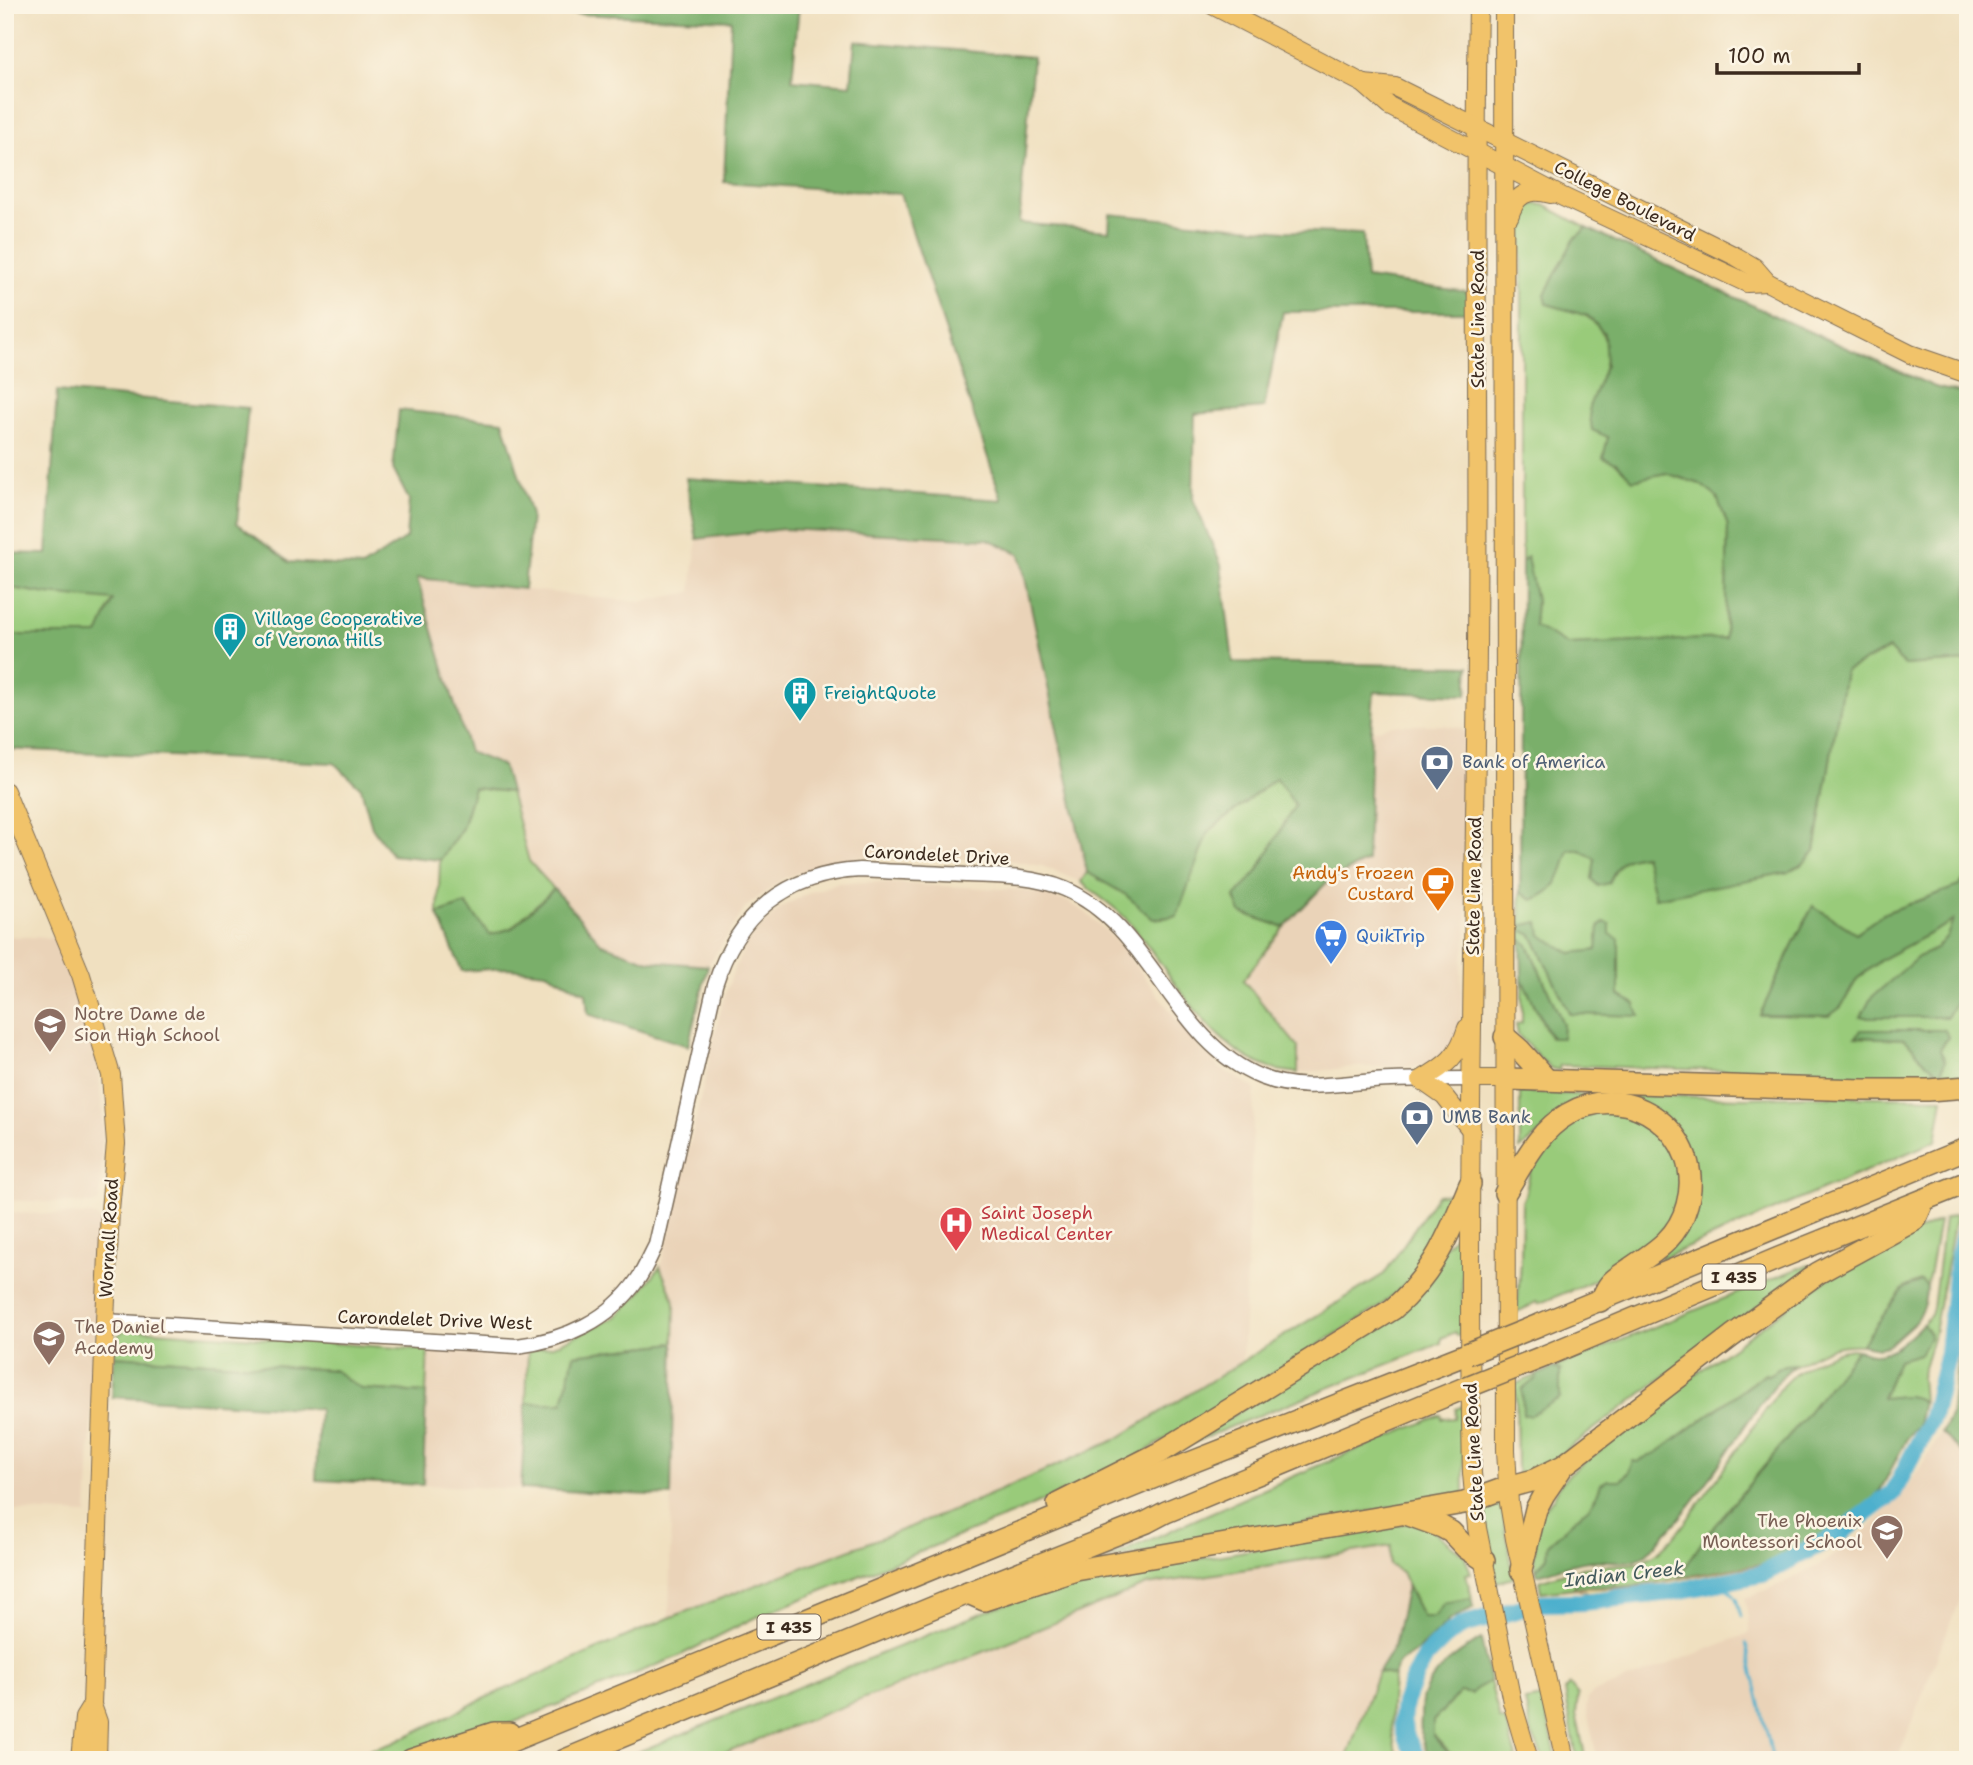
<svg xmlns="http://www.w3.org/2000/svg" width="1973" height="1765" viewBox="0 0 1973 1765" font-family="'Shantell Sans',sans-serif">
	<style>
		.built { fill: #ead3b8 }
		.green { fill: #99cb7a; stroke: #6a7a4c; stroke-width: 2; fill-rule: evenodd }
		.forest { fill: #7aaf6a; stroke: #5a6c44; stroke-width: 2 }
		.sand { fill: #eeda9e; stroke: #94825e; stroke-width: 2 }
		.lines { fill: none; stroke-linecap: round; stroke-linejoin: round }
		.stream { stroke: #4eb0cd; stroke-width: 2.5 }
		.river { stroke: #4eb0cd; stroke-width: 18 }
		.minor-casing { stroke: #7a6a57; stroke-width: 17 }
		.major-casing { stroke: #7a6a57; stroke-width: 20 }
		.highway-casing { stroke: #7a6a57; stroke-width: 24 }
		.minor { stroke: #fff; stroke-width: 14 }
		.major { stroke: #f1c36a; stroke-width: 18 }
		.highway { stroke: #f1c36a; stroke-width: 21 }
		.highway-bridge-casing { stroke: #7a6a57; stroke-width: 24; stroke-linecap: butt }
		.highway-bridge { stroke: #f1c36a; stroke-width: 21 }
		.labels { text-anchor: middle; dominant-baseline: central; stroke-width: 5; stroke-linejoin: round; paint-order: stroke }
		.shield { fill: #fcf5e5; stroke: #75675a; stroke-width: 2 }
		.shield-label { font-size: 16px; font-weight: bold; fill: #3b2a1e }
		.street-label { font-size: 18px; fill: #3b2a1e; stroke: #fcf5e5 }
		.culture-label { font-size: 18px; fill: #0d838f; stroke: #fcf5e5; text-anchor: start }
		.service-label { font-size: 18px; fill: #4e5e75; stroke: #fcf5e5; text-anchor: start }
		.food-label { font-size: 18px; fill: #c56008; stroke: #fcf5e5; text-anchor: end }
		.shop-label { font-size: 18px; fill: #366cbe; stroke: #fcf5e5; text-anchor: start }
		.education-label { font-size: 18px; fill: #785e54; stroke: #fcf5e5; text-anchor: start }
		.health-label { font-size: 18px; fill: #be3a42; stroke: #fcf5e5; text-anchor: start }
		.water-label { font-size: 19px; font-style: italic; fill: #42595b; stroke: #fcf5e5 }
	</style>
	<rect width="100%" height="100%" fill="#fcf5e5"/>
	<filter id="ink" filterUnits="userSpaceOnUse"><feTurbulence type="fractalNoise" baseFrequency=".0143" numOctaves="2"/><feDisplacementMap in="SourceGraphic" scale="14" xChannelSelector="R" yChannelSelector="G"/><feConvolveMatrix kernelMatrix="1 2 1 2 8 2 1 2 1" color-interpolation-filters="sRGB"/></filter>
	<filter id="wash" filterUnits="userSpaceOnUse"><feTurbulence type="fractalNoise" baseFrequency=".00686" numOctaves="4" result="noise"/><feDisplacementMap in="SourceGraphic" scale="28" xChannelSelector="R" yChannelSelector="G"/><feGaussianBlur stdDeviation="1.57" result="paint"/><feColorMatrix in="noise" values="0 0 0 0 0 0 0 0 0 0 0 0 0 0 0 0 0 1.4 0 .05"/><feComposite in="paint" operator="in"/></filter>
	<g filter="url(#wash)">
		<rect width="100%" height="100%" fill="#f0e0c0"/>
		<g class="built">
			<polygon points="783,529 989,539 1020,554 1087,872 1081,882 1042,866 1008,860 868,856 824,863 783,879 746,907 708,966 649,961 602,944 529,861 503,766 469,753 417,578 640,602 691,592 697,539"/>
			<polygon points="1392,725 1443,725 1460,728 1467,735 1469,746 1466,940 1461,968 1462,1011 1457,1036 1449,1048 1438,1060 1427,1066 1354,1067 1298,1073 1298,1047 1243,980 1283,927 1329,880 1367,861 1371,731"/>
			<polygon points="868,882 1021,890 1044,894 1066,901 1085,912 1106,931 1123,949 1195,1043 1220,1068 1255,1088 1242,1360 1115,1440 957,1509 669,1618 675,1302 660,1267 668,1240 722,1004 734,969 746,945 757,930 783,906 807,894 837,883"/>
			<polygon points="5,936 55,938 92,1036 99,1071 103,1127 100,1196 98,1202 93,1204 5,1200"/>
			<polygon points="5,1213 92,1215 98,1218 100,1223 87,1514 5,1510"/>
			<polygon points="428,1350 485,1352 528,1350 521,1489 423,1485"/>
			<polygon points="1942,1433 1968,1458 1968,1560 1963,1590 1897,1760 1598,1760 1586,1708 1588,1699 1593,1693 1750,1633 1745,1598 1779,1585 1823,1563 1858,1538 1905,1491"/>
			<polygon points="1391,1546 1407,1586 1394,1646 1378,1672 1346,1760 705,1760 981,1653 1147,1585"/>
		</g>
		<g class="green">
			<path d="M1536,204L1544,205L1587,228L1574,239L1547,304C1559,308 1581,311 1589,318C1621,342 1601,378 1589,407L1608,437L1616,463L1633,480L1666,473L1700,484L1717,497L1728,526L1725,639L1568,645L1534,626L1536,601L1527,558L1522,562V218C1525,210 1528,206 1536,204Z"/>
			<polygon points="5,587 48,594 113,599 99,635 5,635"/>
			<path d="M1889,649L1904,665L1968,661V875L1959,886L1885,913L1856,933L1813,906L1792,946L1760,1015L1841,1007L1857,979L1882,959L1954,920L1947,936L1936,949L1918,957L1862,1017H1947L1968,981V1077L1891,1081L1827,1079L1742,1071L1560,1065L1559,1070L1550,1068L1518,1035L1516,1024L1522,1023V979L1550,1038H1562L1563,1024L1528,945L1521,939L1520,892L1532,900L1569,850H1580L1596,859L1592,879L1609,883C1620,861 1620,858 1645,855L1655,898L1815,851L1845,671ZM1532,935C1550,936 1557,950 1572,953C1587,956 1605,946 1619,939V996L1634,1004L1570,1014ZM1856,1037H1948L1940,1049L1926,1063L1905,1039Z"/>
			<path d="M1276,778L1296,805L1257,872L1235,898L1241,913L1284,927L1243,980L1298,1047V1073C1291,1072 1284,1071 1277,1070C1210,1053 1172,973 1131,924C1117,907 1097,896 1081,882L1087,872L1126,895L1153,919L1176,916L1208,832Z"/>
			<polygon points="474,788 510,792 529,861 554,889 511,928 490,935 466,904 438,914 440,860 462,828"/>
			<polygon points="1520,1092 1588,1095 1520,1149"/>
			<polygon points="1633,1095 1745,1098 1810,1096 1943,1098 1936,1141 1660,1259 1694,1178 1632,1099"/>
			<polygon points="1602,1109 1645,1118 1676,1150 1682,1198 1663,1235 1612,1273 1538,1304 1537,1301 1530,1306 1517,1312 1521,1262 1522,1202 1525,1195 1532,1164 1560,1127"/>
			<path d="M1451,1194C1434,1249 1423,1272 1378,1308L1125,1464L1016,1513L752,1619L677,1657L442,1751L411,1760H335L393,1743L485,1698L669,1618L957,1509L1115,1440L1384,1274L1437,1195Z"/>
			<polygon points="1956,1214 1933,1338 1921,1377 1923,1402 1917,1398 1882,1398 1898,1360 1920,1354 1930,1336 1923,1324 1931,1315 1933,1308 1944,1219"/>
			<path d="M1939,1221L1927,1287L1920,1281L1904,1288L1861,1345C1833,1343 1811,1355 1789,1370L1793,1365H1785L1768,1375L1765,1373L1658,1452L1638,1462L1621,1480H1608L1601,1484L1597,1495L1590,1506L1548,1544L1547,1557L1536,1570L1534,1557L1539,1514L1553,1499L1559,1486L1570,1473L1642,1418L1700,1371L1814,1288L1851,1264L1904,1237Z"/>
			<polygon points="1461,1228 1463,1324 1460,1326 1460,1335 1457,1336 1456,1332 1441,1338 1441,1343 1240,1423 1180,1448 1370,1330"/>
			<polygon points="1809,1264 1812,1269 1794,1279 1542,1468 1520,1475 1517,1474 1516,1384 1537,1375 1537,1379 1560,1371 1553,1368"/>
			<polygon points="660,1267 675,1302 674,1343 574,1355 563,1403 526,1403 528,1350 553,1346 616,1317 637,1296"/>
			<polygon points="126,1329 428,1350 426,1393 361,1389 333,1370 114,1356 118,1335"/>
			<path d="M1852,1349L1857,1350L1782,1445L1706,1536L1678,1578L1653,1584L1614,1587L1617,1575L1579,1574L1574,1588L1541,1592L1539,1581L1583,1567L1639,1563L1657,1553L1674,1537L1691,1515L1783,1385C1802,1365 1824,1353 1852,1349Z"/>
			<polygon points="1463,1406 1464,1494 1104,1560 1310,1469 1441,1415 1442,1419 1455,1418 1456,1409"/>
			<polygon points="1501,1502 1514,1578 1497,1582 1489,1548 1484,1507"/>
			<polygon points="1407,1523 1424,1524 1464,1555 1471,1573 1466,1574 1472,1598 1444,1603 1434,1617 1422,1617 1402,1572 1389,1565 1391,1546 1147,1585 981,1653 705,1760 618,1760 994,1608 1089,1578"/>
			<path d="M1378,1672L1394,1676C1389,1707 1390,1729 1398,1760H1346Z"/>
			<polygon points="1490,1681 1500,1720 1505,1720 1517,1760 1456,1760 1433,1735 1433,1721 1460,1692 1475,1689"/>
			<polygon points="1570,1685 1578,1695 1576,1714 1586,1760 1577,1760 1565,1691"/>
			<polygon points="1543,1698 1557,1760 1544,1760 1532,1734 1525,1701"/>
		</g>
		<g class="forest">
			<polygon points="548,5 799,5 792,80 851,85 855,41 1033,57 1019,223 1109,231 1110,214 1285,231 1363,234 1366,278 1469,292 1469,312 1283,312 1264,408 1195,414 1193,499 1221,565 1233,662 1469,666 1467,695 1374,692 1371,731 1367,861 1329,880 1284,927 1241,913 1235,897 1257,872 1295,805 1276,778 1208,832 1177,916 1153,919 1126,895 1087,872 1020,554 988,539 783,529 697,539 686,478 1002,500 900,194 724,182 731,20 548,13"/>
			<path d="M1587,228L1790,323L1935,387L1968,395V661L1904,665L1889,649L1845,671L1815,851L1804,863L1789,872L1655,898L1644,855C1620,858 1620,861 1609,883L1598,886L1592,879L1595,859L1580,850H1569C1561,874 1559,891 1532,900L1520,892L1522,562L1527,557L1536,601L1534,626L1568,645L1725,638L1728,526L1717,497L1700,484L1666,473L1633,480L1616,463L1603,458L1608,437L1592,430L1589,407L1606,364L1604,333L1588,316L1547,304L1545,294L1574,239Z"/>
			<polygon points="57,391 248,408 237,523 289,562 362,567 406,538 409,500 393,469 399,410 503,421 531,515 524,589 417,578 469,752 503,766 510,792 474,788 462,828 440,860 392,855 372,827 361,788 334,763 5,749 5,635 98,635 113,600 48,594 5,587 5,553 47,554"/>
			<polygon points="1968,875 1968,981 1947,1017 1861,1017 1871,998 1918,957 1936,949 1947,936 1953,921 1882,959 1857,979 1841,1007 1829,1016 1760,1015 1792,946 1813,906 1856,933 1885,913 1959,886"/>
			<polygon points="554,889 602,944 649,961 708,966 688,1046 588,1014 586,993 546,972 508,968 462,971 438,914 466,904 490,935 512,928"/>
			<polygon points="1539,922 1541,935 1571,953 1597,950 1599,927 1604,922 1610,924 1610,934 1619,939 1619,995 1634,1003 1640,1016 1570,1014 1532,935 1521,930 1519,926"/>
			<polygon points="1521,939 1528,945 1563,1024 1562,1038 1551,1038 1522,979"/>
			<polygon points="1861,1030 1945,1030 1948,1037 1940,1049 1945,1061 1941,1073 1926,1063 1905,1039 1856,1037"/>
			<polygon points="1921,1281 1927,1287 1924,1304 1916,1321 1888,1346 1879,1348 1861,1345 1904,1288"/>
			<polygon points="1968,1281 1968,1458 1942,1433 1951,1414"/>
			<path d="M1923,1324L1930,1335L1920,1354L1898,1360L1882,1398C1896,1397 1911,1392 1923,1402L1918,1425L1906,1440L1879,1493L1866,1505L1802,1550L1773,1564L1750,1566L1678,1578L1706,1536L1782,1445L1857,1350C1863,1351 1869,1354 1874,1354C1893,1355 1910,1335 1923,1324Z"/>
			<polygon points="674,1343 671,1496 521,1489 526,1403 563,1403 574,1355"/>
			<polygon points="114,1356 334,1370 361,1389 426,1393 423,1485 316,1480 319,1409 112,1397"/>
			<path d="M1794,1364C1744,1415 1715,1483 1665,1534C1658,1541 1651,1552 1642,1557C1627,1565 1606,1559 1589,1561C1572,1563 1555,1570 1538,1575L1536,1570L1547,1557L1548,1544L1590,1506L1597,1495L1601,1484L1608,1480H1621L1628,1474L1633,1461L1638,1462L1658,1452L1766,1373L1768,1375L1785,1365Z"/>
			<polygon points="1553,1368 1560,1370 1560,1398 1530,1415 1523,1415 1522,1389 1536,1379 1537,1375"/>
			<polygon points="1603,1571 1617,1575 1614,1587 1574,1588 1579,1574"/>
			<polygon points="1407,1586 1423,1617 1434,1617 1444,1603 1472,1598 1474,1607 1450,1620 1418,1650 1398,1664 1394,1676 1378,1672 1394,1646"/>
			<path d="M1481,1639L1490,1681L1476,1689L1472,1694L1460,1692L1433,1721V1736L1455,1760H1431C1423,1746 1419,1733 1421,1718C1421,1711 1421,1702 1423,1696C1432,1670 1459,1653 1481,1639Z"/>
		</g>
		<polygon class="sand" points="1773,1564 1746,1575 1661,1591 1621,1595 1594,1595 1574,1588 1627,1588 1750,1566"/>
		<g class="lines">
			<g class="stream">
				<polyline points="1721,1582 1736,1598 1741,1616"/>
				<polyline points="1746,1643 1773,1760"/>
			</g>
			<polyline class="river" points="1418,1760 1406,1737 1402,1721 1404,1703 1413,1680 1425,1657 1445,1637 1463,1625 1540,1603 1582,1602 1671,1592 1762,1574 1839,1534 1893,1493 1932,1417 1948,1353 1958,1258 1968,1219"/>
		</g>
	</g>
	<g filter="url(#ink)">
		<g class="lines">
			<defs>
				<path id="minor" d="M105,1321L517,1346C565,1340 610,1320 638,1279C645,1269 650,1256 656,1245L715,985C737,914 786,874 860,870C896,872 931,873 966,875C999,876 1034,876 1065,889C1152,926 1172,1041 1261,1077C1304,1094 1348,1081 1392,1080C1418,1079 1445,1079 1471,1079"/>
				<g id="major">
					<polyline points="1212,5 1364,84 1389,106 1521,175 1563,197 1747,283 1767,282"/>
					<path d="M1478,5C1474,219 1479,433 1477,647C1475,922 1466,1198 1472,1473L1477,1528L1512,1702L1529,1760"/>
					<polyline points="1504,5 1506,1450 1509,1503 1515,1539 1565,1760"/>
					<polyline points="1364,84 1395,87 1737,257 1754,267 1767,282 1786,292 1910,354 1968,374"/>
					<path d="M1509,217C1516,194 1527,188 1551,194"/>
					<polyline points="5,791 81,975 111,1075 116,1144 110,1210 105,1321 92,1705 98,1722 97,1760"/>
					<path d="M1467,1028C1458,1057 1447,1065 1421,1080L1444,1096L1471,1130"/>
					<polyline points="1471,1079 1506,1079"/>
					<polyline points="80,1760 84,1718 92,1705"/>
				</g>
				<g id="highway">
					<polyline points="1505,1037 1520,1050 1547,1080"/>
					<polyline points="1506,1079 1863,1090 1928,1090 1968,1087"/>
					<path d="M1505,1193C1523,1164 1538,1131 1568,1114C1629,1077 1707,1135 1687,1205C1679,1236 1658,1250 1632,1267C1626,1272 1616,1277 1611,1283C1606,1288 1604,1296 1600,1301"/>
					<polyline points="1539,1325 1968,1148"/>
					<polyline points="1545,1356 1779,1258 1968,1182"/>
					<path d="M1058,1504L1159,1453L1393,1309C1434,1273 1450,1233 1470,1184"/>
					<polyline points="1406,1514 1442,1527 1451,1532 1466,1548 1484,1560"/>
					<polyline points="1521,1570 1536,1509 1544,1494 1561,1469"/>
					<polyline points="968,1593 984,1600 1076,1570 1464,1503 1508,1487 1534,1480 1563,1466 1732,1336 1818,1273 1915,1220 1924,1200"/>
					<polyline points="97,1757 98,1760"/>
					<polyline points="411,1760 494,1733 509,1733"/>
					<polyline points="465,1760 1177,1468 1467,1354"/>
					<polyline points="565,1760 968,1593 1147,1522 1166,1512 1467,1387"/>
				</g>
			</defs>
			<use href="#minor" class="minor-casing"/>
			<use href="#major" class="major-casing"/>
			<use href="#highway" class="highway-casing"/>
			<use href="#minor" class="minor"/>
			<use href="#major" class="major"/>
			<use href="#highway" class="highway"/>
			<defs>
				<g id="highway-bridge">
					<polyline points="1467,1354 1539,1325"/>
					<polyline points="1467,1387 1545,1356"/>
				</g>
			</defs>
			<use href="#highway-bridge" class="highway-bridge-casing"/>
			<use href="#highway-bridge" class="highway-bridge"/>
		</g>
	</g>
	<defs>
		<symbol id="building-pin" viewBox="-11 -11 22 30"><path d="M0 17L-7.5 6A9.5 9.5 0 1 1 7.5 6Z" fill="#0f9aa8" stroke="#fcf5e5"/><path d="M-4-6H4V6H1V3H-1V6H-4ZM-2.5-4.3h1.7v1.8h-1.7ZM.8-4.3h1.7v1.8H.8ZM-2.5-1h1.7V.8h-1.7ZM.8-1h1.7V.8H.8Z" fill="#fff"/></symbol>
		<symbol id="bank-pin" viewBox="-11 -11 22 30"><path d="M0 17L-7.5 6A9.5 9.5 0 1 1 7.5 6Z" fill="#5c6f8a" stroke="#fcf5e5"/><path d="M-6-4H6V4H-6ZM0-2.3a2.3 2.3 0 1 0 0 4.6a2.3 2.3 0 1 0 0-4.6Z" fill="#fff"/></symbol>
		<symbol id="cafe-pin" viewBox="-11 -11 22 30"><path d="M0 17L-7.5 6A9.5 9.5 0 1 1 7.5 6Z" fill="#e8710a" stroke="#fcf5e5"/><path d="M-5.5-4.5H6V0H3Q3 3.5 0 3.5H-2.5Q-5.5 3.5-5.5 0ZM3-3.2v2h1.7v-2ZM-6 4.5H4V6H-6Z" fill="#fff"/></symbol>
		<symbol id="supermarket-pin" viewBox="-11 -11 22 30"><path d="M0 17L-7.5 6A9.5 9.5 0 1 1 7.5 6Z" fill="#3f7fe0" stroke="#fcf5e5"/><path d="M-6-5.5h2.5l.6 2H6L4.5 2H-2.5L-4.4-4H-6ZM-1.5 3.2a1.3 1.3 0 1 0 .1 0ZM3 3.2a1.3 1.3 0 1 0 .1 0Z" fill="#fff"/></symbol>
		<symbol id="school-pin" viewBox="-11 -11 22 30"><path d="M0 17L-7.5 6A9.5 9.5 0 1 1 7.5 6Z" fill="#8d6e63" stroke="#fcf5e5"/><path d="M0-5L7-2L0 1L-7-2ZM-4 1L0 2.5L4 1V4Q0 6-4 4Z" fill="#fff"/></symbol>
		<symbol id="hospital-pin" viewBox="-11 -11 22 30"><path d="M0 17L-7.5 6A9.5 9.5 0 1 1 7.5 6Z" fill="#e0444e" stroke="#fcf5e5"/><path d="M-5-5h3v3.5h4V-5h3V5h-3V1.5h-4V5h-3Z" fill="#fff"/></symbol>
	</defs>
	<g fill-rule="evenodd">
		<use href="#building-pin" x="211" y="610" width="38" height="52"/>
		<use href="#building-pin" x="781" y="674" width="38" height="52"/>
		<use href="#bank-pin" x="1418" y="743" width="38" height="52"/>
		<use href="#cafe-pin" x="1419" y="864" width="38" height="52"/>
		<use href="#supermarket-pin" x="1312" y="917" width="38" height="52"/>
		<use href="#school-pin" x="31" y="1005" width="38" height="52"/>
		<use href="#bank-pin" x="1398" y="1098" width="38" height="52"/>
		<use href="#hospital-pin" x="937" y="1204" width="38" height="52"/>
		<use href="#school-pin" x="30" y="1318" width="38" height="52"/>
		<use href="#school-pin" x="1868" y="1512" width="38" height="52"/>
	</g>
	<g class="labels">
		<g class="shield">
			<rect x="1702.5" y="1264.5" width="63" height="25" rx="5"/>
			<rect x="757.5" y="1614.5" width="63" height="25" rx="5"/>
		</g>
		<g class="shield-label">
			<text x="1734" y="1277">I 435</text>
			<text x="789" y="1627">I 435</text>
		</g>
		<g class="street-label">
			<text transform="translate(1625 201) rotate(27)">College Boulevard</text>
			<text transform="translate(1478 319) rotate(-90)">State Line Road</text>
			<text transform="translate(937 855) rotate(3)">Carondelet Drive</text>
			<text transform="translate(1474 886) rotate(-89)">State Line Road</text>
			<text transform="translate(109 1238) rotate(-87)">Wornall Road</text>
			<text transform="translate(435 1320) rotate(2)">Carondelet Drive West</text>
			<text transform="translate(1474 1452) rotate(-93)">State Line Road</text>
		</g>
		<g class="culture-label">
			<text x="254" y="619">Village Cooperative<tspan x="254" dy="21">of Verona Hills</tspan></text>
			<text x="824" y="693">FreightQuote</text>
		</g>
		<g class="service-label">
			<text x="1462" y="762">Bank of America</text>
			<text x="1442" y="1117">UMB Bank</text>
		</g>
		<g class="food-label">
			<text x="1414" y="873">Andy's Frozen<tspan x="1414" dy="21">Custard</tspan></text>
		</g>
		<g class="shop-label">
			<text x="1356" y="936">QuikTrip</text>
		</g>
		<g class="education-label">
			<text x="74" y="1014">Notre Dame de<tspan x="74" dy="21">Sion High School</tspan></text>
			<text x="74" y="1327">The Daniel<tspan x="74" dy="21">Academy</tspan></text>
			<text x="1862" y="1521" text-anchor="end">The Phoenix<tspan x="1862" dy="21">Montessori School</tspan></text>
		</g>
		<g class="health-label">
			<text x="981" y="1213">Saint Joseph<tspan x="981" dy="21">Medical Center</tspan></text>
		</g>
		<g class="water-label">
			<text transform="translate(1624 1574) rotate(-6)">Indian Creek</text>
		</g>
	</g>
	<rect width="1973" height="1765" fill="none" stroke="#fcf5e5" stroke-width="28"/>
	<path d="M1717 63v10h142v-10" fill="none" stroke="#3b2a1e" stroke-width="3.5"/>
	<text x="1728" y="63" font-size="21" fill="#3b2a1e" stroke="#fcf5e5" stroke-width="5" paint-order="stroke">100 m</text>
</svg>
